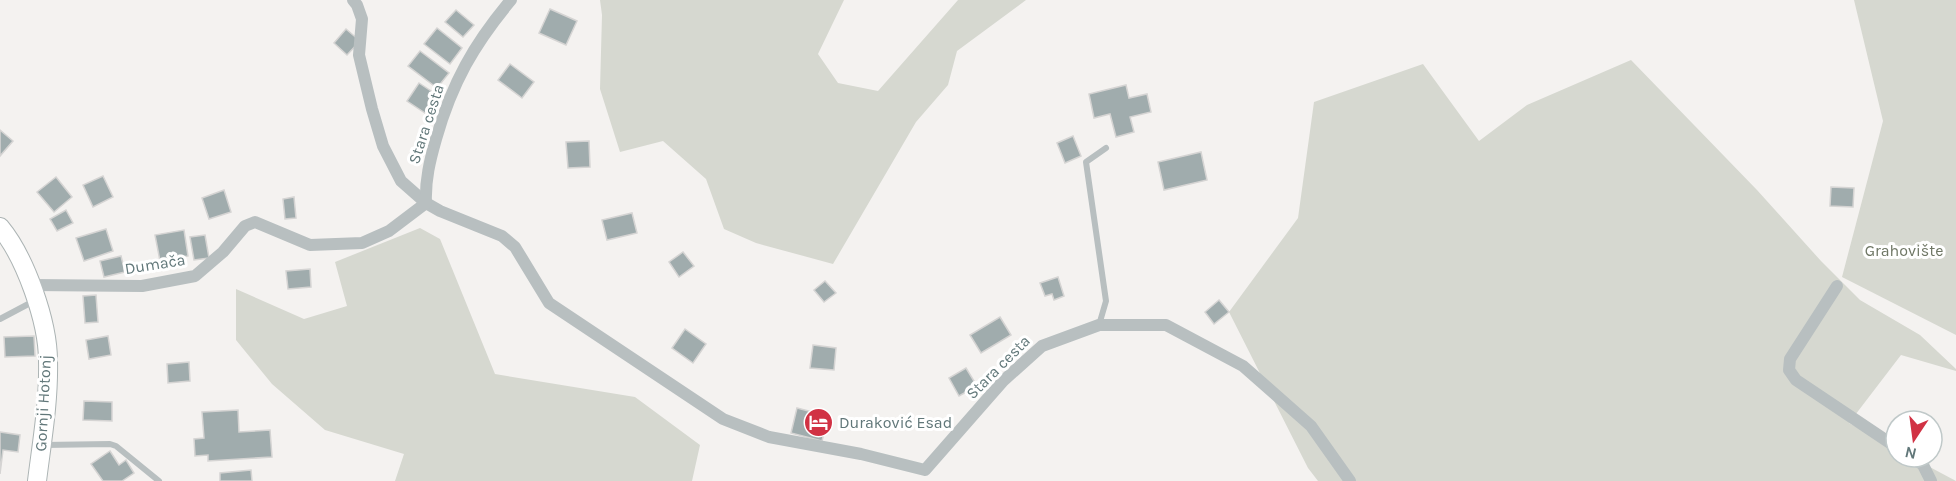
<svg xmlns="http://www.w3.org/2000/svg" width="1956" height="481" viewBox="0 0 1956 481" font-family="Karla,sans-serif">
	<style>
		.green { fill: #d6d8d0 }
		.building { fill: #a0acad; stroke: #d5d4d3; stroke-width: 1.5 }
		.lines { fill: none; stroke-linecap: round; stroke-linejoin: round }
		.primary-casing { stroke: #acb4b4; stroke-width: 20 }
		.service { stroke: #b8bfc0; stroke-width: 6 }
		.minor { stroke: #b8bfc0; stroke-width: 12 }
		.primary { stroke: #fff; stroke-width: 18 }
		.labels { text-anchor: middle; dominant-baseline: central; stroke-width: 6; stroke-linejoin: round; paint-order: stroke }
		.street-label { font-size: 16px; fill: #617779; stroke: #fff }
		.park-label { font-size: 16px; fill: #6e7664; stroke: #fff }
		.poi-label { font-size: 16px; fill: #617779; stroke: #fff; text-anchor: start }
	</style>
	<rect width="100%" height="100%" fill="#f4f2f0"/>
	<g class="green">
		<polygon points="600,0 844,0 818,54 838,83 878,91 958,0 1026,0 957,51 948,85 916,122 833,264 756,243 724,229 706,179 663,141 620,152 600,89 602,15"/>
		<polygon points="1854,0 1956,0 1956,335 1842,277 1883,121"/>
		<polygon points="1631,60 1757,190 1821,261 1860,300 1920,335 1956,369 1956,371 1901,355 1849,423 1896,449 1896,457 1911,457 1956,481 1318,481 1308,468 1229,312 1298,218 1314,102 1423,64 1479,141 1527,105"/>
		<polygon points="420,228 440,239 495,374 635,397 700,445 692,481 395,481 404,454 325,430 272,384 236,340 236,289 304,319 347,306 335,262"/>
	</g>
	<g class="building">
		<polygon points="550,9 577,21 566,45 539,33"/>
		<polygon points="456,10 474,25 463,37 445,22"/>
		<polygon points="437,28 462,48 450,64 424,44"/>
		<polygon points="346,29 360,41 347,55 334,43"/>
		<polygon points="420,51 449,73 437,88 408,66"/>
		<polygon points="510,64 534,82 522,98 498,80"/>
		<polygon points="419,83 437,95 425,113 407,101"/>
		<polygon points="1126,85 1129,98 1147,94 1151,112 1130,117 1134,132 1116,137 1110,114 1094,118 1089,94"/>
		<polygon points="0,130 13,141 0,156"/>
		<polygon points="1073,136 1081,156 1065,163 1057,143"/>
		<polygon points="589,141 590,167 568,168 566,142"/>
		<polygon points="1201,152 1207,180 1164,190 1158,162"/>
		<polygon points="103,176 113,197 93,207 83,185"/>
		<polygon points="56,177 72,197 54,212 37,192"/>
		<polygon points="1831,187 1854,188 1853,207 1830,206"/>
		<polygon points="224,190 231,212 209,219 202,198"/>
		<polygon points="294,197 296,218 285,219 283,199"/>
		<polygon points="66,210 73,223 57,231 50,219"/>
		<polygon points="632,213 637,233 607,240 602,220"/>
		<polygon points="106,229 113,251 84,261 76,238"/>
		<polygon points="184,230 188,256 160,261 155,235"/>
		<polygon points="205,235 209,258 194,260 190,237"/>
		<polygon points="683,252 694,266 679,277 669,262"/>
		<polygon points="121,256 125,272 104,277 100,261"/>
		<polygon points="310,269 311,287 288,289 286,271"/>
		<polygon points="1058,277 1064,296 1054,300 1052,294 1045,296 1040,283"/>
		<polygon points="825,281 836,293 824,302 814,290"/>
		<polygon points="96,295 98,322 85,323 83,296"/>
		<polygon points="1219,300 1229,312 1214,324 1205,312"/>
		<polygon points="1000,317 1011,335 981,353 970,335"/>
		<polygon points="685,329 706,344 693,363 672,348"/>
		<polygon points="34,336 35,356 5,357 4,337"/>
		<polygon points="108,336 111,355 89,359 86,340"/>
		<polygon points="813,345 836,348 834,370 810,368"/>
		<polygon points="189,362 190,381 168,383 167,364"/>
		<polygon points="966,368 977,386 959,396 949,378"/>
		<polygon points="84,401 112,402 112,421 83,420"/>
		<polygon points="797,408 828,416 822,441 791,433"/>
		<polygon points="238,410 239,432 270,430 272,457 208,461 208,455 195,456 194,439 204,438 202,412"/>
		<polygon points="0,432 20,435 18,452 3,450 0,474"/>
		<polygon points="110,451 119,465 126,460 134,473 122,481 103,481 91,464"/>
		<polygon points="251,470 252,481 220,481 220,473"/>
	</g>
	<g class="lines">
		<defs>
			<path id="primary" d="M0,227C25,257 48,321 48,361C49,401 42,441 37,481"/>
		</defs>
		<use href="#primary" class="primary-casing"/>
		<g class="service">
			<polyline points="0,319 34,301"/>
			<polyline points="1099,325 1106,301 1086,162 1106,148"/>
			<polyline points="44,445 110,444 116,446 159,481"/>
		</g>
		<g class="minor">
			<polyline points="353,0 357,5 362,19 359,55 372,109 383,146 401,181 426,203 440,211 502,236 515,247 549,303 723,419 769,437 861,454 925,470 1003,381 1042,346 1099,325 1166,325 1243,366 1311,426 1350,481"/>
			<path d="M32,285L142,286L195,276L223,252L245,226L255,222L310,245L362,243L389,231L426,203C425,180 430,160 436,139C452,83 474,44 511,0"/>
			<polyline points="1837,286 1790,359 1789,370 1796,380 1896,447"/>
			<polyline points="1912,457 1923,465 1931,481"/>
		</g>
		<use href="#primary" class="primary"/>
	</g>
	<defs>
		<symbol id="hotel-disc" viewBox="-11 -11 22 22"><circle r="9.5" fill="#d13244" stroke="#fff"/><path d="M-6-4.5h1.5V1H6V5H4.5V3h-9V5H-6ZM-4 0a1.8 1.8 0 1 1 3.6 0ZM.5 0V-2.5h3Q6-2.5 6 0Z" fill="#fff"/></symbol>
	</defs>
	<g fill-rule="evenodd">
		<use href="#hotel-disc" x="802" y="406" width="33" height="33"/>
	</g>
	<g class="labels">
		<g class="street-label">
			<text transform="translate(426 124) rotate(-72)">Stara cesta</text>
			<text transform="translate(155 264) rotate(-9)">Dumača</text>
			<text transform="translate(998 367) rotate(-45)">Stara cesta</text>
			<text transform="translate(43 403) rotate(-87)">Gornji Hotonj</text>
		</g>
		<g class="park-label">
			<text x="1904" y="250">Grahovište</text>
		</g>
		<g class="poi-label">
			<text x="839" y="422">Duraković Esad</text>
		</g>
	</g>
	<g transform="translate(1914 439) rotate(193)"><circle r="28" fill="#ffffff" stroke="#c0c9c9" stroke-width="1.5"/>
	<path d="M0-4.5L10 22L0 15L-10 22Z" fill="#d13244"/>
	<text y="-9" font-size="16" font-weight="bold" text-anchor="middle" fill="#617779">N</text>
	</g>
</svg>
